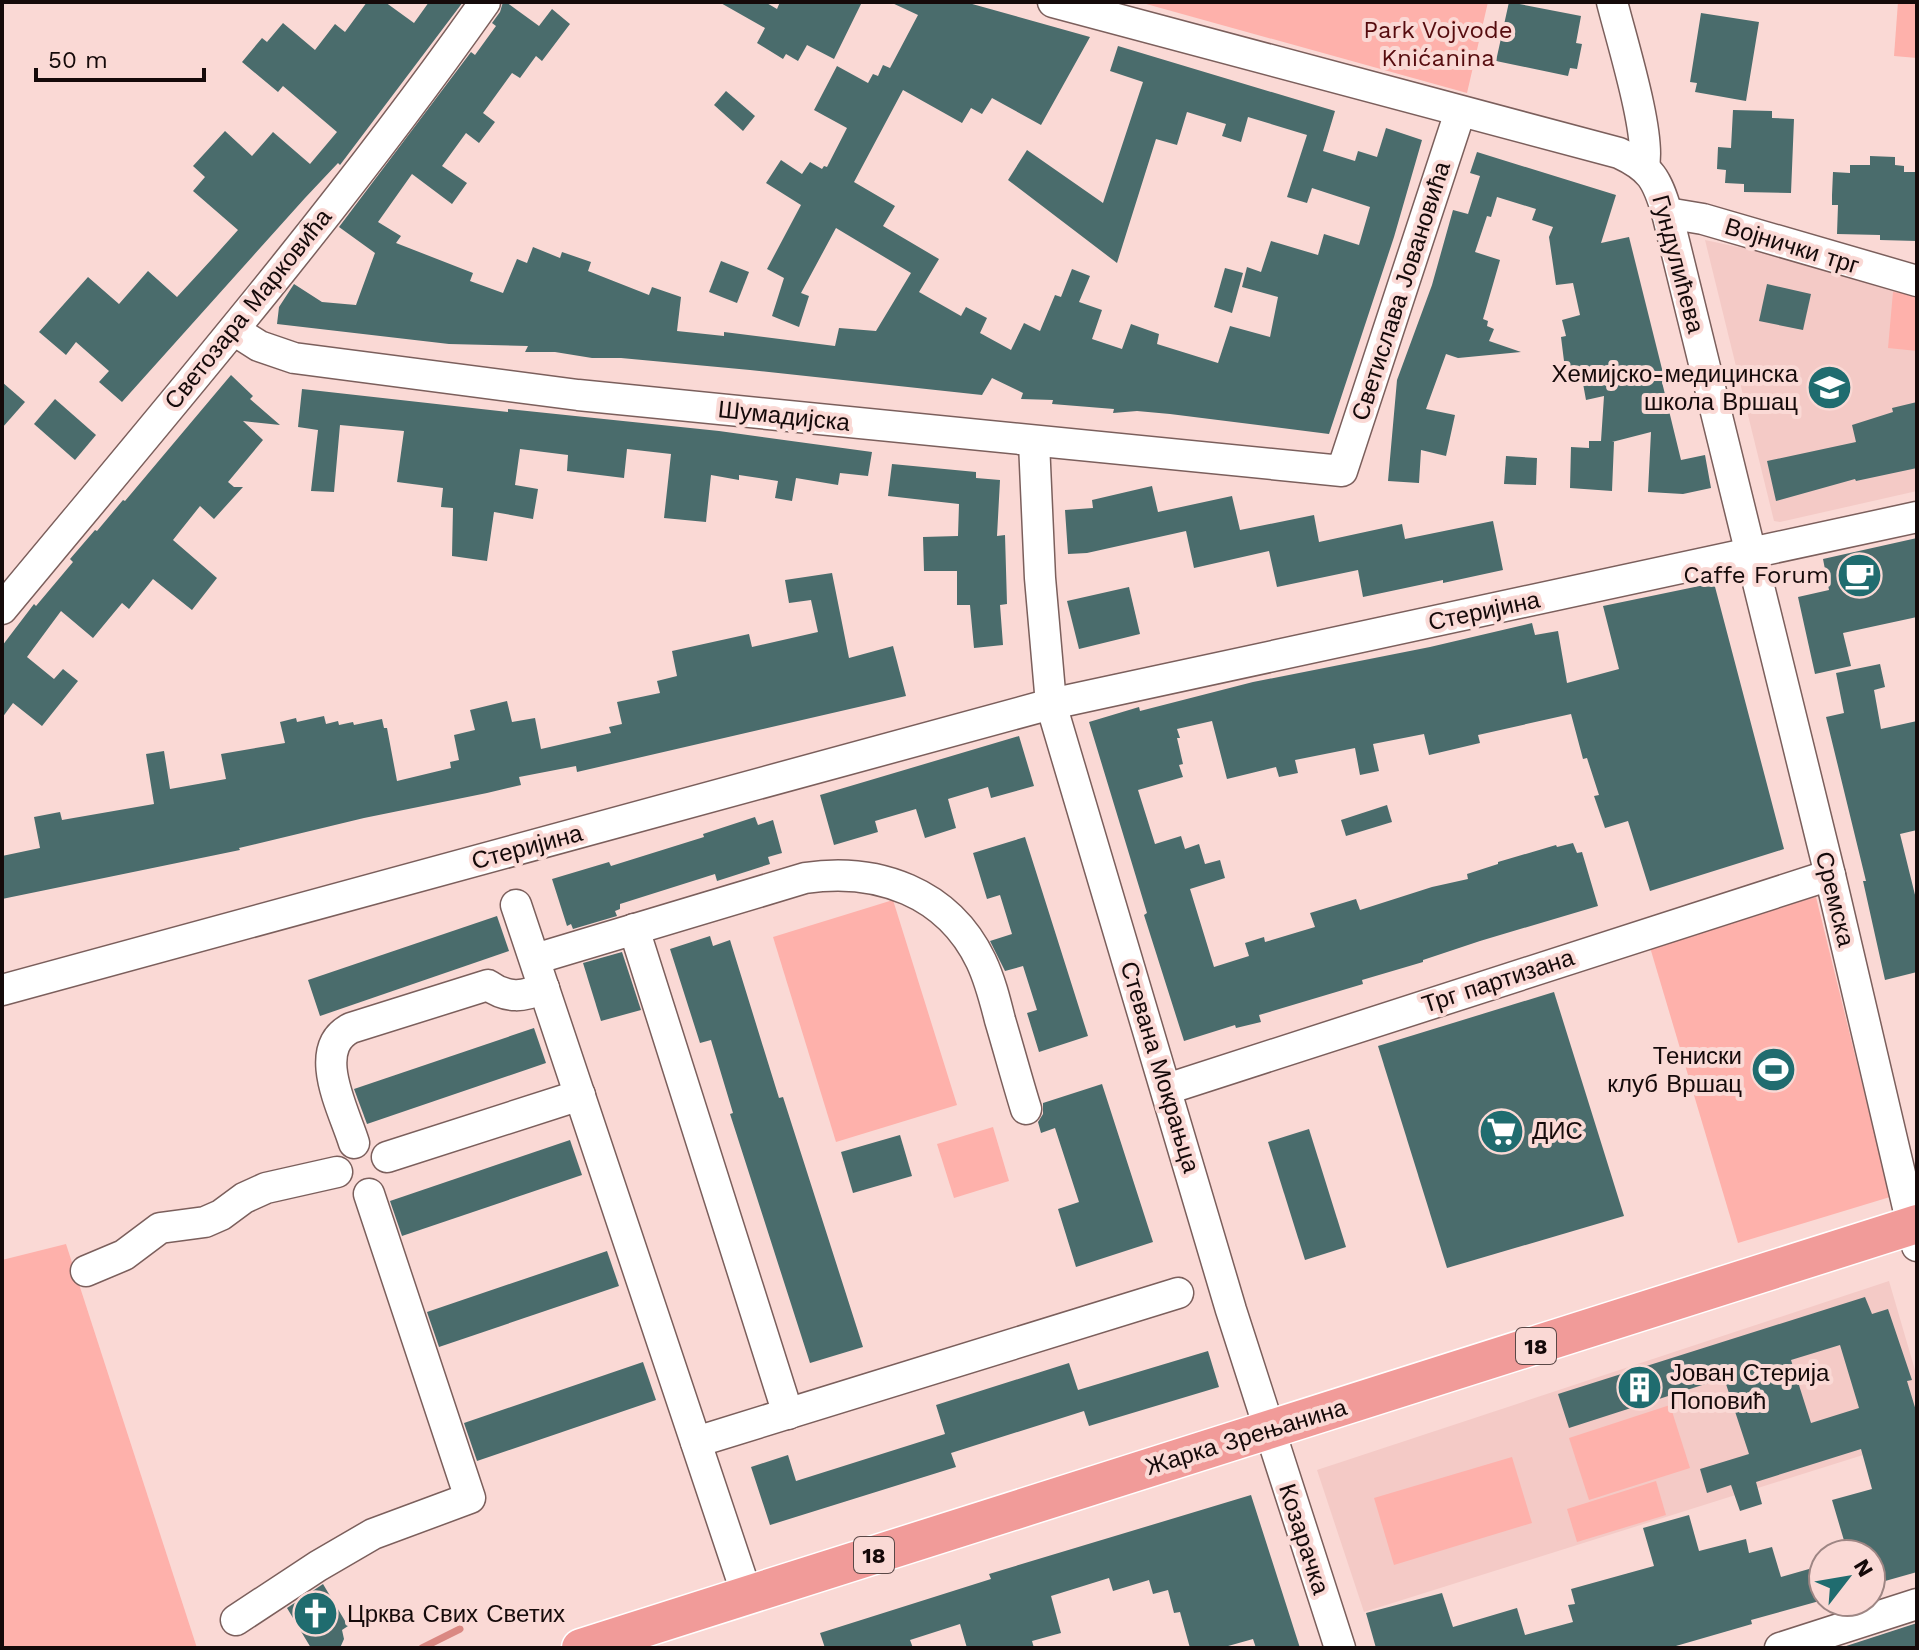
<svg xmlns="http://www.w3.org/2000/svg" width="1919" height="1650" viewBox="0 0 1919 1650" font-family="'Work Sans',sans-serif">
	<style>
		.built { fill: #f4cac6 }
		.green { fill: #feb1ab }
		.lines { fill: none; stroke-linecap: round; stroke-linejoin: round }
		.stream { stroke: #da8882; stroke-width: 7 }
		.building { fill: #4a6c6c; fill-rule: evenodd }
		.minor-casing { stroke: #7b5f5c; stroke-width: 33 }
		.major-casing { stroke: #fff; stroke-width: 41 }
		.minor { stroke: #fff; stroke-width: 30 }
		.major { stroke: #f19b99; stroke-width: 38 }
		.labels { text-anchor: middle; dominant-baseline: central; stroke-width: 8; stroke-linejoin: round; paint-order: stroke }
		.shield { fill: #fad9d5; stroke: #5a4847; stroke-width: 2 }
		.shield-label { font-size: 22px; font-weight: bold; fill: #150a0a }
		.park-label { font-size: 24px; fill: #550b0e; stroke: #fad9d5 }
		.street-label { font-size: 24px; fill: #150a0a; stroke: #fad9d5 }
		.poi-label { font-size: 24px; fill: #150a0a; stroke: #fad9d5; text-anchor: end }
	</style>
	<rect width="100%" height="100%" fill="#fad9d5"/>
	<g class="built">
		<polygon points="1705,240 1917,285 1917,491 1780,522 1774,521"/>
		<polygon points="1889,1281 1917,1377 1917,1438 1364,1612 1317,1470"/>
	</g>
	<g class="green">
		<polygon points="1139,2 1488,2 1467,93"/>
		<polygon points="1898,2 1917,2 1917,58 1894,56"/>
		<polygon points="1893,292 1917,295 1917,351 1888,348"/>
		<polygon points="1816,897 1890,1197 1738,1243 1649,944"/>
		<polygon points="893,900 957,1105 836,1142 773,937"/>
		<polygon points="993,1127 1009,1181 954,1198 937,1144"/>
		<polygon points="66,1244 197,1648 2,1648 2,1260"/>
		<polygon points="1670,1405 1690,1468 1589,1500 1569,1438"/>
		<polygon points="1512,1457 1532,1523 1394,1565 1374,1498"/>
		<polygon points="1656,1481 1666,1515 1577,1542 1567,1509"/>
	</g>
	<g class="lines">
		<polyline class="stream" points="422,1648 460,1629"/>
	</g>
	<g class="building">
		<polygon points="367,2 385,2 414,23 429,2 463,2 340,165 338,163 305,198 122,402 99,382 109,371 76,342 66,355 39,332 88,277 119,304 148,271 177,297 212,259 238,230 193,191 205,177 193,166 225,131 252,156 273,132 310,164 337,132 283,86 278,92 242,62 262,38 267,42 283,23 315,50 335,24 345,32"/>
		<polygon points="503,2 506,2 539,26 552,9 570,24 542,61 536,56 520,78 512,73 483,113 495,122 479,143 466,133 442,166 467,183 452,204 412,174 378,222 401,236 396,243 473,273 470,281 503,293 517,259 527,263 533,247 560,258 562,252 591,262 588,271 649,295 652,287 681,297 677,331 724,336 724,332 835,346 839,328 876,331 911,273 836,228 801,293 809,296 799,327 772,316 784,278 767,269 801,205 766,183 781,160 802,174 810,162 822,169 824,166 827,167 847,128 814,110 837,66 868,83 873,74 878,76 883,65 890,68 918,15 890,2 965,2 1090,37 1041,125 992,98 982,114 971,108 962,123 903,90 854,182 895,206 883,226 939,259 919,292 961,316 966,307 987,318 980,333 1011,350 1024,323 1040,331 1055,295 1061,297 1072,269 1090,276 1079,302 1102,310 1092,339 1122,349 1131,324 1159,334 1157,344 1218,363 1230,326 1270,337 1278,297 1242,287 1247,267 1261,272 1271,241 1318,255 1324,234 1359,245 1370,207 1312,188 1307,203 1287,197 1307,135 1248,117 1241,142 1222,136 1226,124 1187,112 1177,145 1156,139 1117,263 1008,180 1027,150 1103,203 1143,82 1110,71 1118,46 1335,111 1323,151 1355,161 1358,151 1377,157 1386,128 1422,140 1394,237 1329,434 1170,414 1137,411 1113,413 1114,409 1052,404 1053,400 1021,399 1023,393 992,378 982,395 750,370 621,358 592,358 555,352 525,352 528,346 449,344 277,324 279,307 294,284 322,302 356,305 375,253 339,227 471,52 475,55 496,26 492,23 500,12"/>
		<polygon points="719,2 765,2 777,9 780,2 862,2 834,59 807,45 798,61 786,54 783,59 757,43 765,28"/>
		<polygon points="1509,2 1581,16 1576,43 1582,44 1577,69 1570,68 1568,76 1496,61"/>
		<polygon points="1701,13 1759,22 1746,101 1695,92 1697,83 1690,82"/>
		<polygon points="726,91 755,116 743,131 714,105"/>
		<polygon points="1733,110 1772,111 1772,118 1794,119 1791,193 1744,192 1744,184 1725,183 1726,170 1717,169 1718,147 1731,148"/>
		<polygon points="1477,152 1616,195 1601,243 1629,237 1665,381 1662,382 1681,460 1705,455 1711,488 1683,494 1648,492 1651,432 1612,442 1614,442 1612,491 1570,488 1571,447 1589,448 1589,441 1601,441 1604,396 1586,400 1580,367 1565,369 1561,337 1566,336 1562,320 1580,315 1573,283 1556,285 1549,237 1553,227 1532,220 1536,209 1497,197 1491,217 1487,216 1475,252 1500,260 1483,319 1488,321 1487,326 1494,329 1489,341 1521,352 1458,358 1446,354 1426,409 1455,415 1446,456 1421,450 1419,483 1388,481 1397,380 1432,285 1453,210 1468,214 1480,176 1470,173"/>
		<polygon points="1870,156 1895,157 1895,165 1904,166 1904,172 1917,172 1917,241 1880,240 1880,235 1837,234 1838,205 1832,205 1832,195 1833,172 1850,173 1850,165 1870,165"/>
		<polygon points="721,261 749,272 737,303 709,292"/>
		<polygon points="1225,268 1243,273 1232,313 1214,307"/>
		<polygon points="1767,284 1811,294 1803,330 1759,321"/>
		<polygon points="231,375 253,396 250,399 280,425 243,421 263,440 228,482 234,487 243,487 214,519 200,506 173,540 217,578 192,610 153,579 129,609 122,603 93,638 61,611 27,657 54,679 63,669 78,681 42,726 13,703 2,718 2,646 34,604 36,606 73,562 70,559 95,530 97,531 123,500 125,501"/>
		<polygon points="2,382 25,402 2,428"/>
		<polygon points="302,389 508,412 508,409 719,431 872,452 868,476 840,473 838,485 796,478 792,501 775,498 778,481 739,475 739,480 711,475 706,522 664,518 671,454 627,449 624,478 567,471 568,455 520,449 515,485 538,489 533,519 494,512 487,561 452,556 453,508 441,507 443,488 397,482 404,431 340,425 334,492 311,491 318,430 298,427"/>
		<polygon points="55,399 96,435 75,460 34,424"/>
		<polygon points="1917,402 1917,468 1856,481 1855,479 1776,501 1767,461 1856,442 1852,425 1893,412 1892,408"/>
		<polygon points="1506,456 1537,458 1536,485 1504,484"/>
		<polygon points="892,464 976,472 976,478 1000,480 997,536 1005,535 1007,604 1000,605 1003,645 974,648 970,605 957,605 957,571 924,571 923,537 958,536 959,504 888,496"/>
		<polygon points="1152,486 1158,512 1232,496 1240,530 1314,515 1319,542 1402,524 1405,539 1493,521 1503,570 1443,583 1443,580 1363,597 1358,570 1277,587 1269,551 1194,568 1186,531 1087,553 1068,554 1065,510 1093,508 1092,500"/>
		<polygon points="1917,538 1917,617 1843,633 1851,666 1815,674 1798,597 1829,590 1823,559"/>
		<polygon points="832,573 849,658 893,646 906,696 577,772 576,766 519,777 521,785 487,793 364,818 239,848 240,850 2,899 2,856 40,848 34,817 60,812 62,820 154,804 146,754 164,751 170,789 226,779 221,754 285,743 280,722 296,718 297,722 324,716 326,724 338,721 339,725 353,722 354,725 382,719 384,728 387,728 397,781 451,768 450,762 459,760 454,735 475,730 470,710 507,701 512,722 535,718 541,749 611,733 609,727 622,724 617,702 660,693 657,681 677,676 672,651 749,634 752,647 818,632 811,600 789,603 785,580"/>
		<polygon points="1714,583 1784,849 1650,891 1628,821 1605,828 1594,796 1599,795 1587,758 1583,759 1571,714 1478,735 1480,743 1429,755 1424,734 1373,744 1379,771 1360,775 1355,748 1295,760 1298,773 1279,777 1276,767 1227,779 1212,721 1177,729 1180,738 1177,738 1183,764 1179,765 1183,777 1138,790 1155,844 1181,836 1185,849 1199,844 1205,864 1220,860 1225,878 1190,889 1214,967 1249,956 1245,943 1264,937 1265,942 1315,927 1310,913 1356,899 1360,910 1432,887 1468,879 1467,874 1498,864 1498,862 1556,845 1557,847 1573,843 1577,853 1582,852 1598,906 1480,941 1423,960 1423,962 1362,980 1363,984 1259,1015 1261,1022 1236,1028 1235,1025 1184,1041 1144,915 1147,913 1089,722 1139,707 1140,711 1253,682 1430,647 1532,623 1535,635 1558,631 1567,683 1619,669 1603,606"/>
		<polygon points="1129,587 1140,634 1079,649 1067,601"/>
		<polygon points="1880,664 1885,687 1874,690 1881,729 1917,721 1917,830 1900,834 1917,903 1917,972 1885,980 1863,881 1866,881 1826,717 1844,713 1836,673"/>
		<polygon points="1019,736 1034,786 991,798 988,787 948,799 956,828 925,838 916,809 875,821 878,832 834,845 820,795"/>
		<polygon points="1387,805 1392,822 1346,836 1341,820"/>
		<polygon points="755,817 758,825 773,820 782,853 768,857 770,864 717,881 715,874 620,904 620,909 615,911 617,916 573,929 571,924 567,926 552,879 609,862 611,866 704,837 703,834"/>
		<polygon points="1025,837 1088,1036 1039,1052 1027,1013 1037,1010 1023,966 1005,971 990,941 1012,934 1000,895 987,899 973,853"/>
		<polygon points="497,916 509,951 320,1016 308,980"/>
		<polygon points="710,936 713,946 730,940 779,1098 783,1097 863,1347 810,1363 730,1114 733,1113 711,1040 700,1043 670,949"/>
		<polygon points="622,952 641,1010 601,1021 583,963"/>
		<polygon points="1554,992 1624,1216 1447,1268 1378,1046"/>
		<polygon points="534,1028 546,1063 367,1124 354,1089"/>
		<polygon points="1102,1084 1153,1242 1076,1267 1058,1209 1079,1202 1055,1128 1041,1133 1038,1122 1043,1114 1043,1103"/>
		<polygon points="1309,1129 1346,1247 1305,1260 1268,1142"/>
		<polygon points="900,1135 912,1176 853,1193 841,1152"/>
		<polygon points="570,1140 582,1175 402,1236 390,1201"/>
		<polygon points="607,1251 619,1286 439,1347 427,1312"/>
		<path d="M1865,1297L1872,1314L1888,1309L1912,1380L1907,1381L1917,1414V1572L1871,1585V1554H1848L1832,1500L1872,1489L1861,1449L1756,1482L1762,1504L1740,1511L1731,1485L1707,1493L1700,1469L1749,1454L1724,1378L1569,1428L1558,1394ZM1840,1345L1859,1408L1811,1423L1791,1360Z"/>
		<polygon points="1208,1351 1219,1387 1089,1426 1084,1411 951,1453 956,1467 770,1525 751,1467 788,1455 796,1481 945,1434 936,1405 1069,1363 1078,1390"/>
		<polygon points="643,1362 656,1400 477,1461 464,1423"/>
		<polygon points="1251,1495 1300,1648 1256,1648 1253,1639 1221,1648 1190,1648 1180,1612 1174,1613 1168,1590 1153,1594 1149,1580 1113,1591 1109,1578 1051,1596 1061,1633 1032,1641 1034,1648 967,1648 960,1624 910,1640 913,1648 825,1648 820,1633 991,1579 989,1574"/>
		<polygon points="1689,1515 1699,1551 1746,1539 1749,1553 1772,1547 1781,1577 1823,1565 1823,1600 1751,1620 1752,1624 1669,1648 1376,1648 1366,1613 1442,1593 1453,1627 1517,1608 1525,1635 1573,1622 1568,1605 1575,1604 1571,1589 1654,1566 1643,1528"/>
		<polygon points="323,1584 348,1626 342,1630 344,1639 340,1648 311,1648 287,1608"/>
		<polygon points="1917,1623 1917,1648 1840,1648"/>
	</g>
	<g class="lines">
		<defs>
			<g id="minor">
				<path d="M1053,2L1619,153C1651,168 1657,179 1667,213L1830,875L1917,1246"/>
				<path d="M1612,2C1621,38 1651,134 1644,165"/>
				<polyline points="1667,213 1703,219 1917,281"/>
				<polyline points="234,330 259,346 294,358 578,395 1342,471 1460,112"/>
				<polyline points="1034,442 1040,578 1051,704 1231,1310 1340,1648"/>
				<path d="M2,609C167,410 336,213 485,2"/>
				<polyline points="516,905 747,1595"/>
				<polyline points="634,929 788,1414"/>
				<path d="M535,959L805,878C877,867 948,892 981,961C990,980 995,1000 1000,1020C1009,1050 1017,1080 1026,1109"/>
				<polyline points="2,990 1051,704 1917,517"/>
				<polyline points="1167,1089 1830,875"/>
				<path d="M354,1143C344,1110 310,1049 351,1028L488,985C507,999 524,997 544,988"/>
				<polyline points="387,1157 580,1095"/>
				<polyline points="86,1271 124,1255 160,1228 205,1222 221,1215 244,1198 266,1188 337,1172"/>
				<polyline points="696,1442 1178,1293"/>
				<polyline points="236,1620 318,1566 373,1534 470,1498 369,1194"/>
				<polyline points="1780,1648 1917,1604"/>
			</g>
			<polyline id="major" points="581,1648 1917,1224"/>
		</defs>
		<use href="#minor" class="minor-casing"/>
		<use href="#major" class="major-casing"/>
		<use href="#minor" class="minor"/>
		<use href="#major" class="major"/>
	</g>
	<defs>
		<symbol id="school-disc" viewBox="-11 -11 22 22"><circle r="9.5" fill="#206c6f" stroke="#fad9d5"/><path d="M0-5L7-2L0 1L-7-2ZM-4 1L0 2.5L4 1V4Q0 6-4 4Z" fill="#fff"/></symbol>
		<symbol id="cafe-disc" viewBox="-11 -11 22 22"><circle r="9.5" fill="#206c6f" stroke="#fad9d5"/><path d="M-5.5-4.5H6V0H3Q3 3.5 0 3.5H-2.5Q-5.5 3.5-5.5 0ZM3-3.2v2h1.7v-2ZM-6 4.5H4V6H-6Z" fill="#fff"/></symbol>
		<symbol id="stadium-disc" viewBox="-11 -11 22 22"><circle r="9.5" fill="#206c6f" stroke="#fad9d5"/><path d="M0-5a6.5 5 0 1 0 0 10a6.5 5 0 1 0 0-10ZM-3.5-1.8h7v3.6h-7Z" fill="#fff"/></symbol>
		<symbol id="supermarket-disc" viewBox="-11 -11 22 22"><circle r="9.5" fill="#206c6f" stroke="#fad9d5"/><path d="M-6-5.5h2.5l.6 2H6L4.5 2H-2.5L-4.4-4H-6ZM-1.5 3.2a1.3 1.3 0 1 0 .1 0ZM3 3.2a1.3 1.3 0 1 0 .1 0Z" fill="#fff"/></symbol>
		<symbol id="building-disc" viewBox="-11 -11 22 22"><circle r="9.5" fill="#206c6f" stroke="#fad9d5"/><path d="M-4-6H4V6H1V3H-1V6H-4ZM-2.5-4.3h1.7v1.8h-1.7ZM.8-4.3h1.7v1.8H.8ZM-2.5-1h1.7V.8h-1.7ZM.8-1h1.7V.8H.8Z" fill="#fff"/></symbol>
		<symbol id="church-disc" viewBox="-11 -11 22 22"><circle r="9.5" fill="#206c6f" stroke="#fad9d5"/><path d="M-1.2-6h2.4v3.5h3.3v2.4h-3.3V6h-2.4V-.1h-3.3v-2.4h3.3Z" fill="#fff"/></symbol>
	</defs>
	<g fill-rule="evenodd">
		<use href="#school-disc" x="1804" y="362" width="51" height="51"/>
		<use href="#cafe-disc" x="1834" y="550" width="51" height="51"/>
		<use href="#stadium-disc" x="1748" y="1044" width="51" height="51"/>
		<use href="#supermarket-disc" x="1476" y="1106" width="51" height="51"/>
		<use href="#building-disc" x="1614" y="1362" width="51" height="51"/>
		<use href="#church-disc" x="290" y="1588" width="51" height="51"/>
	</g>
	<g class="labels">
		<g class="shield">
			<rect x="1516" y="1328" width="40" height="36" rx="6"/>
			<rect x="854" y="1537" width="40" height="36" rx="6"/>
		</g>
		<g class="shield-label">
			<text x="1536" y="1346">18</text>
			<text x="874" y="1555">18</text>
		</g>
		<g class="park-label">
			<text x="1438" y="30">Park Vojvode<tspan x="1438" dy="28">Knićanina</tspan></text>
		</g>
		<g class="street-label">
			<text transform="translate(1792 246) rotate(17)">Војнички трг</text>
			<text transform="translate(1678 264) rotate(75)">Гундулићева</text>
			<text transform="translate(1401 291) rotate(-72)">Светислава Јовановића</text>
			<text transform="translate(248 309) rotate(-51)">Светозара Марковића</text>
			<text transform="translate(784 416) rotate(6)">Шумадијска</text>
			<text transform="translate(1484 611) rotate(-12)">Стеријина</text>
			<text transform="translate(527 847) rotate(-15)">Стеријина</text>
			<text transform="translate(1835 899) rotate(76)">Сремска</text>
			<text transform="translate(1498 981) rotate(-18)">Трг партизана</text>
			<text transform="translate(1160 1067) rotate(73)">Стевана Мокрањца</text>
			<text transform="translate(1246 1437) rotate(-17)">Жарка Зрењанина</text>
			<text transform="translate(1304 1539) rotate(72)">Козарачка</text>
		</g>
		<g class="poi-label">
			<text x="1798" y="374">Хемијско-медицинска<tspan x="1798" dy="28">школа Вршац</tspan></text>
			<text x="1829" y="575">Caffe Forum</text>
			<text x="1742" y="1056">Тениски<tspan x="1742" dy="28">клуб Вршац</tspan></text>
			<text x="1532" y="1131" text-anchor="start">ДИС</text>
			<text x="1670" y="1373" text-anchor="start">Јован Стерија<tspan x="1670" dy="28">Поповић</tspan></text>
			<text x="347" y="1614" text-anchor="start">Црква Свих Светих</text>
		</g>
	</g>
	<rect width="1919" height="1650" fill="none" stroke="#150a0a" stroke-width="8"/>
	<g transform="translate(1847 1578) rotate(59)"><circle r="38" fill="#fad9d5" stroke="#9e8684" stroke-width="2"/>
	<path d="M0-6L14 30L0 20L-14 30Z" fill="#206c6f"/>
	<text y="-12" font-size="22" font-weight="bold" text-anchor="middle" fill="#150a0a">N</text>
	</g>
	<path d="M36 68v12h168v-12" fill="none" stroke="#150a0a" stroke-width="4"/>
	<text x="48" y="68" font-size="24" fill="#150a0a" stroke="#fad9d5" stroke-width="6" paint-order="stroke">50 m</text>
</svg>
